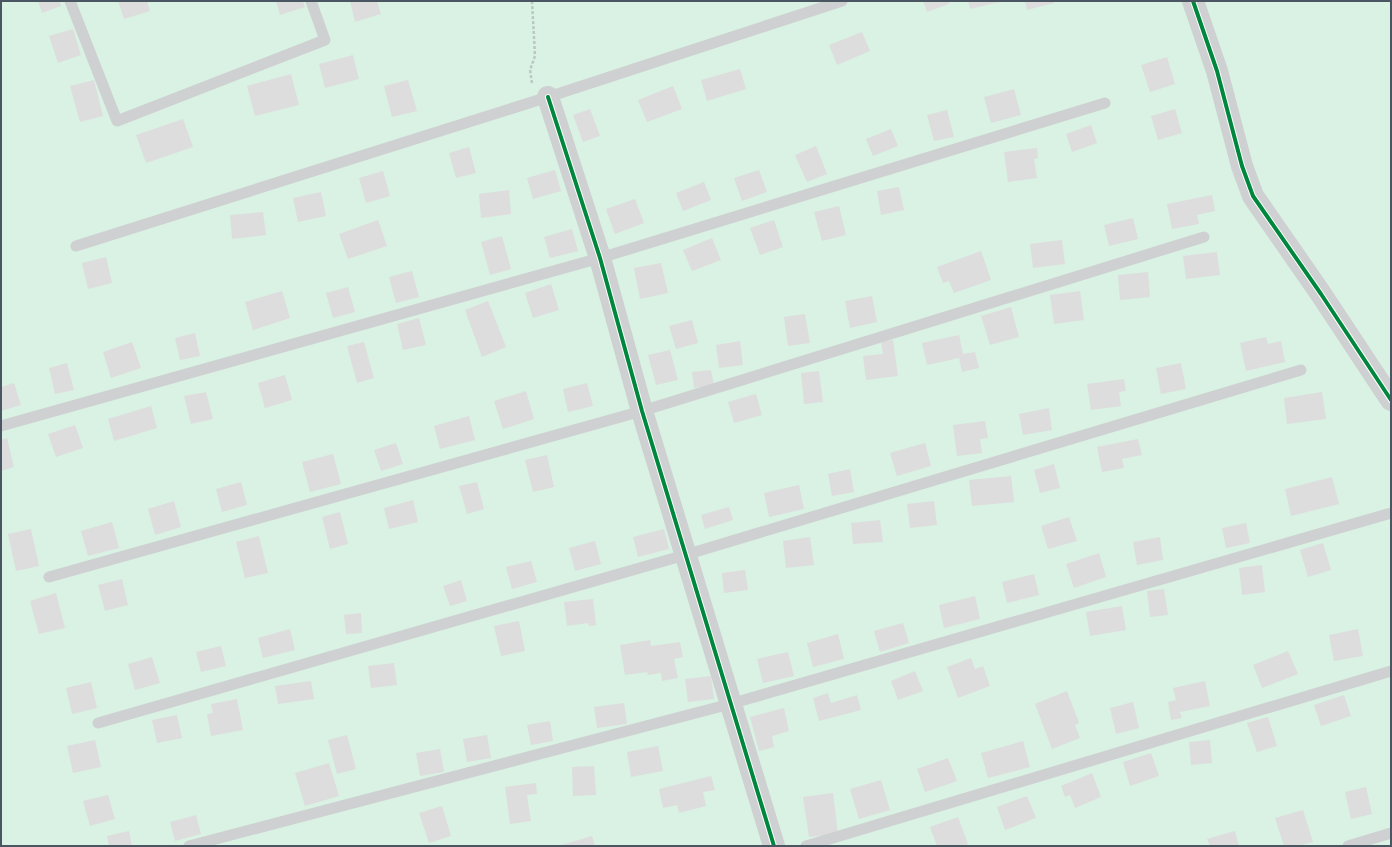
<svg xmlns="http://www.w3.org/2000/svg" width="1392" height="847" viewBox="0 0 1392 847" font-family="Commissioner,sans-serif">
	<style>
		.green { fill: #d9f2e3 }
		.building { fill: #ddddde }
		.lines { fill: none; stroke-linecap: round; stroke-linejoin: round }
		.path { stroke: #bcc7c4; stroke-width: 2.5; stroke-dasharray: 3 2; stroke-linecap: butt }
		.lane { stroke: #ced0d2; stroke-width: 11 }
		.street { stroke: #ced0d2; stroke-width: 22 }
		.cycleway-casing { stroke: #fff; stroke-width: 6 }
		.cycleway { stroke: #00873e; stroke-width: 4 }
	</style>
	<rect width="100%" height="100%" fill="#f4f4f4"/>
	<rect class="green" x="1" y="1" width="1390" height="845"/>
	<g class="building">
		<polygon points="38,1 60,1 61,6 42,13"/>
		<polygon points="118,1 147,1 150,11 124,19"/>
		<polygon points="276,1 303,1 305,7 280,15"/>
		<polygon points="350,1 377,1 381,14 355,22"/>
		<polygon points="923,1 948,1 949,4 927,12"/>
		<polygon points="968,1 1000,1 1000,2 970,9"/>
		<polygon points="1025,1 1054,1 1054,3 1027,10"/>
		<polygon points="73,29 81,55 58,63 49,36"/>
		<polygon points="862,32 870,51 837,65 829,45"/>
		<polygon points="353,55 359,79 325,88 319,64"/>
		<polygon points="1167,57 1175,84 1150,92 1141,65"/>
		<polygon points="740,69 746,89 707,101 701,80"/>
		<polygon points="291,74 299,105 255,116 247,86"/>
		<polygon points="94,80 103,116 80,122 70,86"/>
		<polygon points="408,80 417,111 392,117 384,86"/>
		<polygon points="673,86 682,109 647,122 638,100"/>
		<polygon points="1014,89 1021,115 991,123 984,97"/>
		<polygon points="590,109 600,136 583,142 573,115"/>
		<polygon points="1175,109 1182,133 1158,140 1151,116"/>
		<polygon points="947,110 954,137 934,141 927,115"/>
		<polygon points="183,119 193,147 146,163 136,135"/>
		<polygon points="1091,125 1097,143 1072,152 1066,134"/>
		<polygon points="891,129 898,146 873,156 866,139"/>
		<polygon points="816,146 827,174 807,182 795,155"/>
		<polygon points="469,147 476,173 456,178 449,153"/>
		<polygon points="1037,148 1038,158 1034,159 1037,178 1008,182 1004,152"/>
		<polygon points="555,170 561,191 533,199 527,178"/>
		<polygon points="759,170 767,192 742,201 734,178"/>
		<polygon points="383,171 390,196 366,203 359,178"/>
		<polygon points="704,182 711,200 683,211 676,193"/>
		<polygon points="899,187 904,210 881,215 877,191"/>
		<polygon points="509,190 511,214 481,218 479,194"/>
		<polygon points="321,192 326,216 298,222 293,198"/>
		<polygon points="1212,195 1215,211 1197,215 1199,224 1172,229 1167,204"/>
		<polygon points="635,199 644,223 615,234 606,209"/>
		<polygon points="839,206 846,235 822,241 814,212"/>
		<polygon points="263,212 266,235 232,239 230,215"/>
		<polygon points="1133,218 1138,239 1109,246 1104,225"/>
		<polygon points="378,220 387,246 348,259 339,234"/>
		<polygon points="774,220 783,247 760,255 750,228"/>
		<polygon points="572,229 578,251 550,258 544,237"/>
		<polygon points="502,236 511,269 490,275 481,242"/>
		<polygon points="712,238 721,260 692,271 683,250"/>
		<polygon points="1062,240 1065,264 1033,268 1030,244"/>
		<polygon points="981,251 991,280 954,293 949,281 943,283 937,267"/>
		<polygon points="1217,252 1220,275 1186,279 1183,256"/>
		<polygon points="106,257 112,283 88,289 82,263"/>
		<polygon points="661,263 668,293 640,299 634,268"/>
		<polygon points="412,271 419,297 396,303 389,277"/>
		<polygon points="1148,272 1150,297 1120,300 1118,275"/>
		<polygon points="551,284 559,310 533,318 525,293"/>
		<polygon points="348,287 355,312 333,318 326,293"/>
		<polygon points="282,291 290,318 253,330 245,302"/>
		<polygon points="1080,291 1084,320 1054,324 1050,295"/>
		<polygon points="872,296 877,322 850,328 845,301"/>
		<polygon points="488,301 506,347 482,357 465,310"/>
		<polygon points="1011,307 1019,337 990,345 981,316"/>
		<polygon points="805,314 810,343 788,346 784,317"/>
		<polygon points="419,318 426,345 403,350 397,324"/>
		<polygon points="692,320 698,343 676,349 669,326"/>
		<polygon points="195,333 200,356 180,360 175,338"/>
		<polygon points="959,335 963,354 975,352 979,368 962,372 959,358 927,365 922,343"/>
		<polygon points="1266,337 1268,344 1281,341 1285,362 1246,371 1240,343"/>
		<polygon points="893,340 898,376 866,380 863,356 883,354 881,342"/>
		<polygon points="740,341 743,365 719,368 716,345"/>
		<polygon points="132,342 141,368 111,378 103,352"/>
		<polygon points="364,342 374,378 357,383 347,346"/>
		<polygon points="670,350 678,380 656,385 648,355"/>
		<polygon points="67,363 74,390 55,394 49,368"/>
		<polygon points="1181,363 1186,389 1161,394 1156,368"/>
		<polygon points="711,370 714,385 694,388 692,372"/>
		<polygon points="819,371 823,402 804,404 801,373"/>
		<polygon points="285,375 292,400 265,408 258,383"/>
		<polygon points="1124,379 1126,391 1119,392 1121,406 1091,410 1087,384"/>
		<polygon points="14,383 21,405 1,411 1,387"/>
		<polygon points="587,383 593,406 568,412 563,389"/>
		<polygon points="526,391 534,419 503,429 494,401"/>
		<polygon points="206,392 213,419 191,424 184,396"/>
		<polygon points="1322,392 1326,419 1287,424 1284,398"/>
		<polygon points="756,394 762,415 734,423 728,402"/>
		<polygon points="151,406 157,428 114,441 108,419"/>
		<polygon points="1049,408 1052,430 1023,435 1019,414"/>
		<polygon points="469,416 475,440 440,449 434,426"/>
		<polygon points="985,421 988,438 980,439 982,453 957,456 953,425"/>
		<polygon points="75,425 83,448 56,457 48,434"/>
		<polygon points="7,438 14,467 1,471 1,440"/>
		<polygon points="1138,439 1142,455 1122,459 1124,468 1102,472 1097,447"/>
		<polygon points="396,443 403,464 381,471 374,450"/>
		<polygon points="925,443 931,466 897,476 890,453"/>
		<polygon points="333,454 341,484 310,492 302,462"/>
		<polygon points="547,455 554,487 533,492 525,460"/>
		<polygon points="1054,464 1060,488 1040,493 1034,470"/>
		<polygon points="850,469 854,492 832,496 828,474"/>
		<polygon points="1011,476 1014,502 972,506 969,480"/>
		<polygon points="1332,477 1339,504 1291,516 1285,489"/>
		<polygon points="241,482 247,505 222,512 216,489"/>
		<polygon points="477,482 484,509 467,514 459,486"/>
		<polygon points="799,485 804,509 769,517 764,493"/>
		<polygon points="413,500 418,522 389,529 384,508"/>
		<polygon points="174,501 181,527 155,535 148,509"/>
		<polygon points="934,501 937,525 910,528 907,504"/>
		<polygon points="729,507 733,520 705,529 701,515"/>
		<polygon points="340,512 348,544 330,549 322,517"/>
		<polygon points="1069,517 1077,541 1048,549 1041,526"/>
		<polygon points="880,520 883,542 853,544 851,523"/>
		<polygon points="112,522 119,548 88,556 81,531"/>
		<polygon points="1246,523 1250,543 1226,548 1222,528"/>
		<polygon points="31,529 39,566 16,571 8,534"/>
		<polygon points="664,529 669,549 638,557 633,537"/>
		<polygon points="259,536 268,573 245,578 236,542"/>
		<polygon points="810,537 814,565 786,568 783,541"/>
		<polygon points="1160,537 1163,560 1137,565 1133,542"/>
		<polygon points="595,541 601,564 575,571 569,548"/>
		<polygon points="1323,543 1331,570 1308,577 1300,550"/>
		<polygon points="1099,553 1106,577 1074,588 1066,564"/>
		<polygon points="531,561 537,582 512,589 506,567"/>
		<polygon points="1262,565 1265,592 1242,595 1239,568"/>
		<polygon points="745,570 748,590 724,593 722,573"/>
		<polygon points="1034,574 1039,595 1007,603 1002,582"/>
		<polygon points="122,579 128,605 105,611 98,585"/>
		<polygon points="461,580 467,601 450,606 443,586"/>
		<polygon points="1164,589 1168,615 1150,617 1147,591"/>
		<polygon points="56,593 65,628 39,634 30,601"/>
		<polygon points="975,596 980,619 944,628 939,605"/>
		<polygon points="593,599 596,625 589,626 588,623 567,626 564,602"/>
		<polygon points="1122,606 1126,630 1090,636 1086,612"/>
		<polygon points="361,613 362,633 346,634 344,615"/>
		<polygon points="519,621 525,651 501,656 494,626"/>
		<polygon points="903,623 909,643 880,652 874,631"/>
		<polygon points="290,629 295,650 263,658 258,638"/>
		<polygon points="1358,629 1363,656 1334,661 1329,635"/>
		<polygon points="838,634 844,659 813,667 807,643"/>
		<polygon points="650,640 651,646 680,642 683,657 674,659 678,678 662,681 661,673 648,675 647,672 625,675 620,645"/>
		<polygon points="221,646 226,666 201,672 196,652"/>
		<polygon points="1288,651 1298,674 1262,688 1253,665"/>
		<polygon points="788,652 794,676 763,683 757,659"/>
		<polygon points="152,657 160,683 135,690 128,664"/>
		<polygon points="971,658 975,669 983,666 990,686 958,698 947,667"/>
		<polygon points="394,663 397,685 371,688 368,666"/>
		<polygon points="915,671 923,691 898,700 891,681"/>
		<polygon points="711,676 714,699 688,702 685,679"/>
		<polygon points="311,681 314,699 278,704 275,686"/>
		<polygon points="1205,681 1210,706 1180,712 1182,718 1171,720 1168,702 1176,700 1173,688"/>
		<polygon points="91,682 97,708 72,714 66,688"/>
		<polygon points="1067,691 1079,723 1075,725 1080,738 1052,749 1035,704"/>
		<polygon points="828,693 831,703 857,695 861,710 819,721 813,698"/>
		<polygon points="1344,695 1351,716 1321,726 1314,705"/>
		<polygon points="237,699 243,730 211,736 207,714 213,713 211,704"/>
		<polygon points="1133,702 1139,728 1116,734 1110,708"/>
		<polygon points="624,703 627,724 597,728 594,707"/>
		<polygon points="784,708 789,731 772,736 774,747 759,751 750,717"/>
		<polygon points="177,715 182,738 157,743 152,720"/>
		<polygon points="1268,717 1277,746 1257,752 1247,723"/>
		<polygon points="550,721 553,741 531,745 527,725"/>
		<polygon points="347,735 356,769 337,774 328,740"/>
		<polygon points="487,735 491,758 467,762 463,739"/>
		<polygon points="95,740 101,767 73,773 67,746"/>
		<polygon points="1210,740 1212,763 1191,765 1189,742"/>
		<polygon points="1023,741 1030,767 988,778 981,753"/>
		<polygon points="658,746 663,771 631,777 627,752"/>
		<polygon points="440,749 444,772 420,776 416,753"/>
		<polygon points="1151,753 1159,776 1130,786 1123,762"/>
		<polygon points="948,758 957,781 925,792 917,769"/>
		<polygon points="329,763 339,796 305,806 295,773"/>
		<polygon points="594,766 596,795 573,796 572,767"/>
		<polygon points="1092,773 1101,797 1075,808 1070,795 1065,797 1061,786"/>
		<polygon points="711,776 715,790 703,792 706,806 679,813 677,805 663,808 659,789"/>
		<polygon points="881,780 890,810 859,819 850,789"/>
		<polygon points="536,783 537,794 527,795 531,821 510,824 505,787"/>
		<polygon points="1366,787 1372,814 1351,819 1345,792"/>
		<polygon points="833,793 838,834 809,837 803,797"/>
		<polygon points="108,795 115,819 90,826 83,801"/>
		<polygon points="1027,796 1036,818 1005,830 997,807"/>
		<polygon points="442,806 451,836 429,843 419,813"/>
		<polygon points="1303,810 1313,842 1298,846 1284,846 1275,818"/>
		<polygon points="196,815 201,834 175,841 170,822"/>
		<polygon points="958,817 968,844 963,846 937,846 930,827"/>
		<polygon points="129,831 132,846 109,846 107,836"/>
		<polygon points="1235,831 1239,846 1210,846 1207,839"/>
		<polygon points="592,836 595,846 558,846"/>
	</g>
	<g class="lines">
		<polyline class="path" points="532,83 530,70 535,56 532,1"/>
		<g class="lane">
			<polyline points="70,1 117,121 325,40 311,1"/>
			<polyline points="76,246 548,97 842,1"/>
			<polyline points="1,426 600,258 1105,103"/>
			<polyline points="49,577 642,411 1204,237"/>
			<polyline points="98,723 685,555 1301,370"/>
			<polyline points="189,846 730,704 1391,513"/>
			<polyline points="806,846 1391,671"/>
			<polyline points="1348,846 1391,833"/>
		</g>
		<g class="street">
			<polyline points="1193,1 1217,71 1242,166 1253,196 1321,294 1391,400"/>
			<polyline points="548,97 600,258 642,411 774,846"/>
		</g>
		<defs>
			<g id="cycleway">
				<polyline points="1193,1 1217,71 1242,166 1253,196 1321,294 1391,400"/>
				<polyline points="548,97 600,258 642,411 774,846"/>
			</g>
		</defs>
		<use href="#cycleway" class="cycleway-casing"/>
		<use href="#cycleway" class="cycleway"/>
	</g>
	<rect width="1392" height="847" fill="none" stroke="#4a5661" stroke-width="4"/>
</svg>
